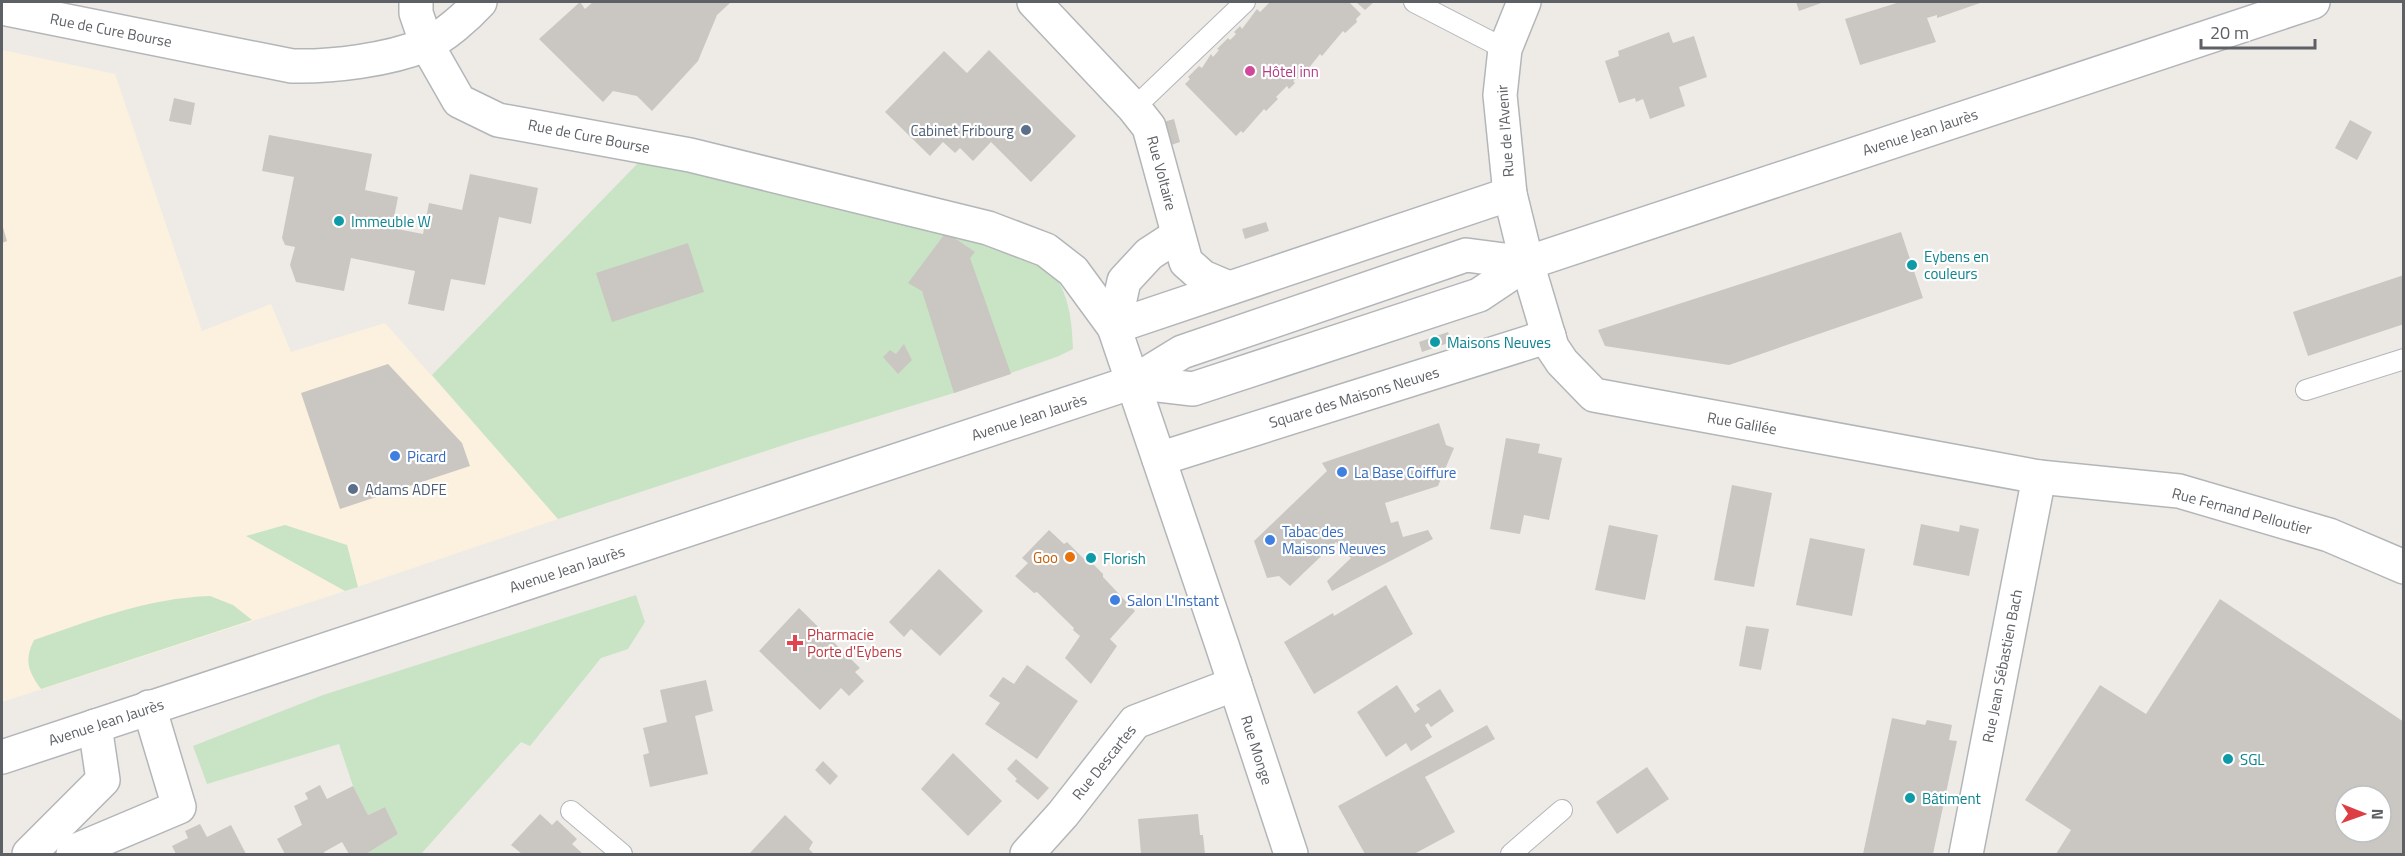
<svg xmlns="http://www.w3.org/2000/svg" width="2405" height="856" viewBox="0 0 2405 856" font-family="'Titillium Web',sans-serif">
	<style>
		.commercial { fill: #fbf1de }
		.green { fill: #c8e4c4 }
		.building { fill: #cac6c2; fill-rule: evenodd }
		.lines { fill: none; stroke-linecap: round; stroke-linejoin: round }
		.lane-casing { stroke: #b3b6b9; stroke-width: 22 }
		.street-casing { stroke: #b3b6b9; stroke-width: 36 }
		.secondary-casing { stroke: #b2b5b9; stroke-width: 36 }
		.lane { stroke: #fff; stroke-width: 20 }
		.street { stroke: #fff; stroke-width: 33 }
		.secondary { stroke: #fff; stroke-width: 33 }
		.hotel-dot { fill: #d1479c; stroke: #fff; stroke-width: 2 }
		.service-dot { fill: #5c6f8a; stroke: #fff; stroke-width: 2 }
		.culture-dot { fill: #0f9aa8; stroke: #fff; stroke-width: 2 }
		.shop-dot { fill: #3f7fe0; stroke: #fff; stroke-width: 2 }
		.food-dot { fill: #e8710a; stroke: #fff; stroke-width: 2 }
		.health-dot { fill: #e0444e; stroke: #fff; stroke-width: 2 }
		.labels { text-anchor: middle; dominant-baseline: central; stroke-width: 4.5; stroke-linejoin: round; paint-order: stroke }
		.street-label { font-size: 15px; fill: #5d6165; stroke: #fff }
		.hotel-label { font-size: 15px; fill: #b23c85; stroke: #fff; text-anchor: start }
		.service-label { font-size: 15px; fill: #4e5e75; stroke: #fff; text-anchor: end }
		.culture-label { font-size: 15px; fill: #0d838f; stroke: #fff; text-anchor: start }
		.shop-label { font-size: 15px; fill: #366cbe; stroke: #fff; text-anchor: start }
		.food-label { font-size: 15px; fill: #c56008; stroke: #fff; text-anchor: end }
		.health-label { font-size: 15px; fill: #be3a42; stroke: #fff; text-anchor: start }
	</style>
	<rect width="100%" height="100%" fill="#eeebe6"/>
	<polygon class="commercial" points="2,50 115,74 202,331 271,304 291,352 385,323 558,519 345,591 2,702"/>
	<g class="green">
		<path d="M640,161L774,184L949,229L1050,269C1069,292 1072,320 1073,349L1059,356L954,393L793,442L558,519L432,375Z"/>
		<polygon points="285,525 347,545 358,587 345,591 246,536"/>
		<polygon points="636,595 645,622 628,649 601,658 530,746 521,742 421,854 366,854 398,834 385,807 368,815 353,786 339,744 207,784 193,746 323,695"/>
		<path d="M210,596L233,605L252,620L41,689C28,671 24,660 34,640C92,620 148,598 210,596Z"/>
	</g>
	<g class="building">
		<polygon points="580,2 585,9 593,2 731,2 717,15 698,61 652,111 637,96 613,91 603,102 539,39"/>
		<polygon points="1270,2 1349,2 1361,14 1356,19 1357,22 1345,33 1343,31 1322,56 1320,54 1304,74 1293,81 1295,83 1289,89 1287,86 1276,97 1278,99 1266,111 1264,109 1243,133 1241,131 1236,136 1185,84 1190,79 1188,77 1199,66 1202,68 1211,54 1213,57 1219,50 1217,49 1228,38 1230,40 1236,34 1234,32 1240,26 1242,29 1257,9 1260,12"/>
		<polygon points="1356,2 1374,2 1365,10"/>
		<polygon points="1796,2 1824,2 1799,11"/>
		<polygon points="1900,2 1983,2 1937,18 1937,15 1927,18 1936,42 1860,65 1845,19"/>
		<polygon points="1669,32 1673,43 1694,36 1707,77 1679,87 1685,106 1650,119 1643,99 1636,102 1635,98 1619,103 1605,61 1619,56 1618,51"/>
		<polygon points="989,50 1076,136 1031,182 991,142 973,161 960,148 955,153 943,142 930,156 885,112 944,51 967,73"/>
		<polygon points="174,98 195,103 191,125 169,121"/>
		<polygon points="1174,119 1180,142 1171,145 1163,122"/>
		<polygon points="2350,120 2372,132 2357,160 2335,148"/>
		<polygon points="269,135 372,154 365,190 398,197 392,228 423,234 429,203 462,210 470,174 538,188 531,224 499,217 485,285 451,279 444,311 408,304 415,271 351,258 344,291 296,282 290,265 295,247 285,245 282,238 294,177 262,171"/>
		<polygon points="1266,222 1269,231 1245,239 1242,229"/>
		<polygon points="2,224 7,241 2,243"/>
		<polygon points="930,230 947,233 975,252 970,258 1011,374 954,393 922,291 908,283 944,235"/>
		<polygon points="1901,232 1923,298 1729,365 1605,346 1598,330"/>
		<polygon points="688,243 704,292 612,322 596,273"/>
		<polygon points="2404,275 2404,324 2308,356 2293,312"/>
		<polygon points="1448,332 1451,342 1422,352 1419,342"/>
		<polygon points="904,344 912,360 898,374 883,357 890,350 896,354"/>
		<polygon points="388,364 462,443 470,466 340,509 301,393"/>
		<polygon points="1439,423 1446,445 1454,448 1438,486 1385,503 1391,523 1398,521 1403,537 1428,530 1433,539 1332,591 1327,581 1351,558 1336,542 1290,586 1279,576 1267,578 1254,541 1327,471 1322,463"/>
		<polygon points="1506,438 1540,444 1538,453 1562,458 1549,520 1524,515 1520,534 1490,529"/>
		<polygon points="1732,485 1772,493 1754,587 1714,580"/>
		<polygon points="1921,524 1959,532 1960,525 1979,529 1969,576 1913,565"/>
		<polygon points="1609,525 1658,535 1645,600 1595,590"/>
		<polygon points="1049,530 1064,544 1067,542 1084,559 1087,558 1103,574 1103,577 1135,611 1110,639 1117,646 1091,684 1065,658 1080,636 1073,630 1074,628 1037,592 1034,593 1015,576 1028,563 1022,558"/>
		<polygon points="1810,538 1865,549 1852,616 1796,605"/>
		<polygon points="939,569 983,611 940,656 911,629 904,637 889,622"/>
		<polygon points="1386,585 1413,634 1314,694 1284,642 1333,613 1334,616"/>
		<path d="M2220,599L2404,722V854H2056L2071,830L2025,800L2100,685L2146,714ZM2345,796H2381V832H2345Z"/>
		<polygon points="799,608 860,668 855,672 864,681 849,696 841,688 820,710 759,651"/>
		<polygon points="1746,626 1769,629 1761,670 1739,666"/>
		<polygon points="1027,665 1078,701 1037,759 985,724 1000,703 989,696 1003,677 1014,684"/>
		<polygon points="706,680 713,711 695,716 708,774 650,787 643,755 649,753 643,728 667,722 660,690"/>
		<polygon points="1397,685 1415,713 1420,709 1416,705 1440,689 1454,711 1431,727 1428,723 1425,725 1432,737 1411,751 1406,743 1386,757 1357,712"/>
		<polygon points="1892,718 1925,725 1927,720 1952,725 1949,740 1957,741 1933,854 1863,854"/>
		<polygon points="1487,725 1495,739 1425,777 1455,832 1414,854 1365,854 1338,806"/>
		<polygon points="953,753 1002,801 968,836 921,789"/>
		<polygon points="1016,759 1049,788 1038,800 1015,781 1017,779 1007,769"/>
		<polygon points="823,761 838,776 830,785 815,770"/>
		<polygon points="1647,767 1669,799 1617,834 1596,802"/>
		<polygon points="320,785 327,799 353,786 368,815 385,807 398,834 366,854 349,854 342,842 324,852 325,854 285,854 277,839 302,825 294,806 308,799 305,793"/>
		<polygon points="540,814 552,825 557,820 577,839 572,844 583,854 522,854 511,845"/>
		<polygon points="1198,814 1200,835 1203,835 1205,854 1141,854 1138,819"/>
		<polygon points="785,815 813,842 809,849 814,854 749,854"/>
		<polygon points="200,824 207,837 231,825 246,854 176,854 172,846 188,838 185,831"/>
	</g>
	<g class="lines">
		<defs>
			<g id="lane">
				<polyline points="1414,2 1505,49"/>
				<polyline points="1134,108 1245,2"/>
				<polyline points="2306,390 2404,359"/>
				<polyline points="571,811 622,854"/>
				<polyline points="1511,854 1562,810"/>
			</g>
			<g id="street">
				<polyline points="416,2 416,13 427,45 459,101 498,120 690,155 988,228 1046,250 1073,271 1114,327 1222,645 1291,854"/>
				<polyline points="1034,2 1134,108 1149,127 1186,262 1203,277 1229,288"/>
				<polyline points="1524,2 1505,49 1500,95 1510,194 1527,263 1552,347 1562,362 1594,395 2039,477 2179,491 2329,535 2404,567"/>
				<path d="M2,8L292,66C332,67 388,60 425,45C444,37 467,16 480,2"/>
				<polyline points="1114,327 1510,194"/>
				<polyline points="1114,327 1124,281 1149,254 1178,235"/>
				<polyline points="1159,459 1549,336"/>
				<polyline points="29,854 103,780 95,726"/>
				<polyline points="73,854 77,850 179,807 149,707"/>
				<polyline points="1027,854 1063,814 1135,722 1235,684"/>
				<polyline points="1966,854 2039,477"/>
			</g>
			<g id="secondary">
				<polyline points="1133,382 1193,389 1479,295 1527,263 2313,2"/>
				<polyline points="2,757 1133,382 1182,352 1466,255 1527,263"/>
			</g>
		</defs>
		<use href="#lane" class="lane-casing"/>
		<use href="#street" class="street-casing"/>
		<use href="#secondary" class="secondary-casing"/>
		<use href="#lane" class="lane"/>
		<use href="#street" class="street"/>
		<use href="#secondary" class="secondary"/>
	</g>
	<circle class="hotel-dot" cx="1250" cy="71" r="6"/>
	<g class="service-dot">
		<circle cx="1026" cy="130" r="6"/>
		<circle cx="353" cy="489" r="6"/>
	</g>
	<g class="culture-dot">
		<circle cx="339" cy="221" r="6"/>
		<circle cx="1912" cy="265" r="6"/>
		<circle cx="1435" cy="342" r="6"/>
		<circle cx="1091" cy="558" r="6"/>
		<circle cx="2228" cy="759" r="6"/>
		<circle cx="1910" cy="798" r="6"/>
	</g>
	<g class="shop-dot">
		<circle cx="395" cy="456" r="6"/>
		<circle cx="1342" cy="472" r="6"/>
		<circle cx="1270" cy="540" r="6"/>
		<circle cx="1115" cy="600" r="6"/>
	</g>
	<circle class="food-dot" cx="1070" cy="557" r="6"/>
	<path class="health-dot" d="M792 634h6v6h6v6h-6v6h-6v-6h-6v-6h6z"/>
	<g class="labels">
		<g class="street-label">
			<text transform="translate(111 30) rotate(11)">Rue de Cure Bourse</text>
			<text transform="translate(1505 131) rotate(-94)">Rue de l'Avenir</text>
			<text transform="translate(1920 132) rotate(-18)">Avenue Jean Jaurès</text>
			<text transform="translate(589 136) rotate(11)">Rue de Cure Bourse</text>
			<text transform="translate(1162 173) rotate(75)">Rue Voltaire</text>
			<text transform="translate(1354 397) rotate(-17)">Square des Maisons Neuves</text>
			<text transform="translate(1029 417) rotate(-18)">Avenue Jean Jaurès</text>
			<text transform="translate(1742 423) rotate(10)">Rue Galilée</text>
			<text transform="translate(2242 511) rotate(15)">Rue Fernand Pelloutier</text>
			<text transform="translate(567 569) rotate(-18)">Avenue Jean Jaurès</text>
			<text transform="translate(2002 666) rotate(-79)">Rue Jean Sébastien Bach</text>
			<text transform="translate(106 722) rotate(-18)">Avenue Jean Jaurès</text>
			<text transform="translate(1257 750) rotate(72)">Rue Monge</text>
			<text transform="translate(1104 762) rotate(-51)">Rue Descartes</text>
		</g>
		<g class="hotel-label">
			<text x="1262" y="71">Hôtel inn</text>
		</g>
		<g class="service-label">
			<text x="1014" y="130">Cabinet Fribourg</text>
			<text x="365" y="489" text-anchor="start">Adams ADFE</text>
		</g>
		<g class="culture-label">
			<text x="351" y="221">Immeuble W</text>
			<text x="1924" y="256">Eybens en<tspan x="1924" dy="17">couleurs</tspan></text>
			<text x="1447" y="342">Maisons Neuves</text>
			<text x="1103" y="558">Florish</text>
			<text x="2240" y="759">SGL</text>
			<text x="1922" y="798">Bâtiment</text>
		</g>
		<g class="shop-label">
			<text x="407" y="456">Picard</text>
			<text x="1354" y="472">La Base Coiffure</text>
			<text x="1282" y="531">Tabac des<tspan x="1282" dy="17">Maisons Neuves</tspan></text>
			<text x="1127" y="600">Salon L'Instant</text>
		</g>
		<g class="food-label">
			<text x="1058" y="557">Goo</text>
		</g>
		<g class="health-label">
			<text x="807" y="634">Pharmacie<tspan x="807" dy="17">Porte d'Eybens</tspan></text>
		</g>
	</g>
	<rect width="2405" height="856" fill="none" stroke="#5d6165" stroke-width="6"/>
	<g transform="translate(2363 814) rotate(91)"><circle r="28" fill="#ffffff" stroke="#bec0c1" stroke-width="1.5"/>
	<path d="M0-4.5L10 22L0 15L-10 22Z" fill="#dc3e43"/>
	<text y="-9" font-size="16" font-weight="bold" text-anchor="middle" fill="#5d6165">N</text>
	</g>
	<path d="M2201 39v9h114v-9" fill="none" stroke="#5d6165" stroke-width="3"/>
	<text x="2210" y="39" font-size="18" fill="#5d6165" stroke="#ffffff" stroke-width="4.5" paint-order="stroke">20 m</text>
</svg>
